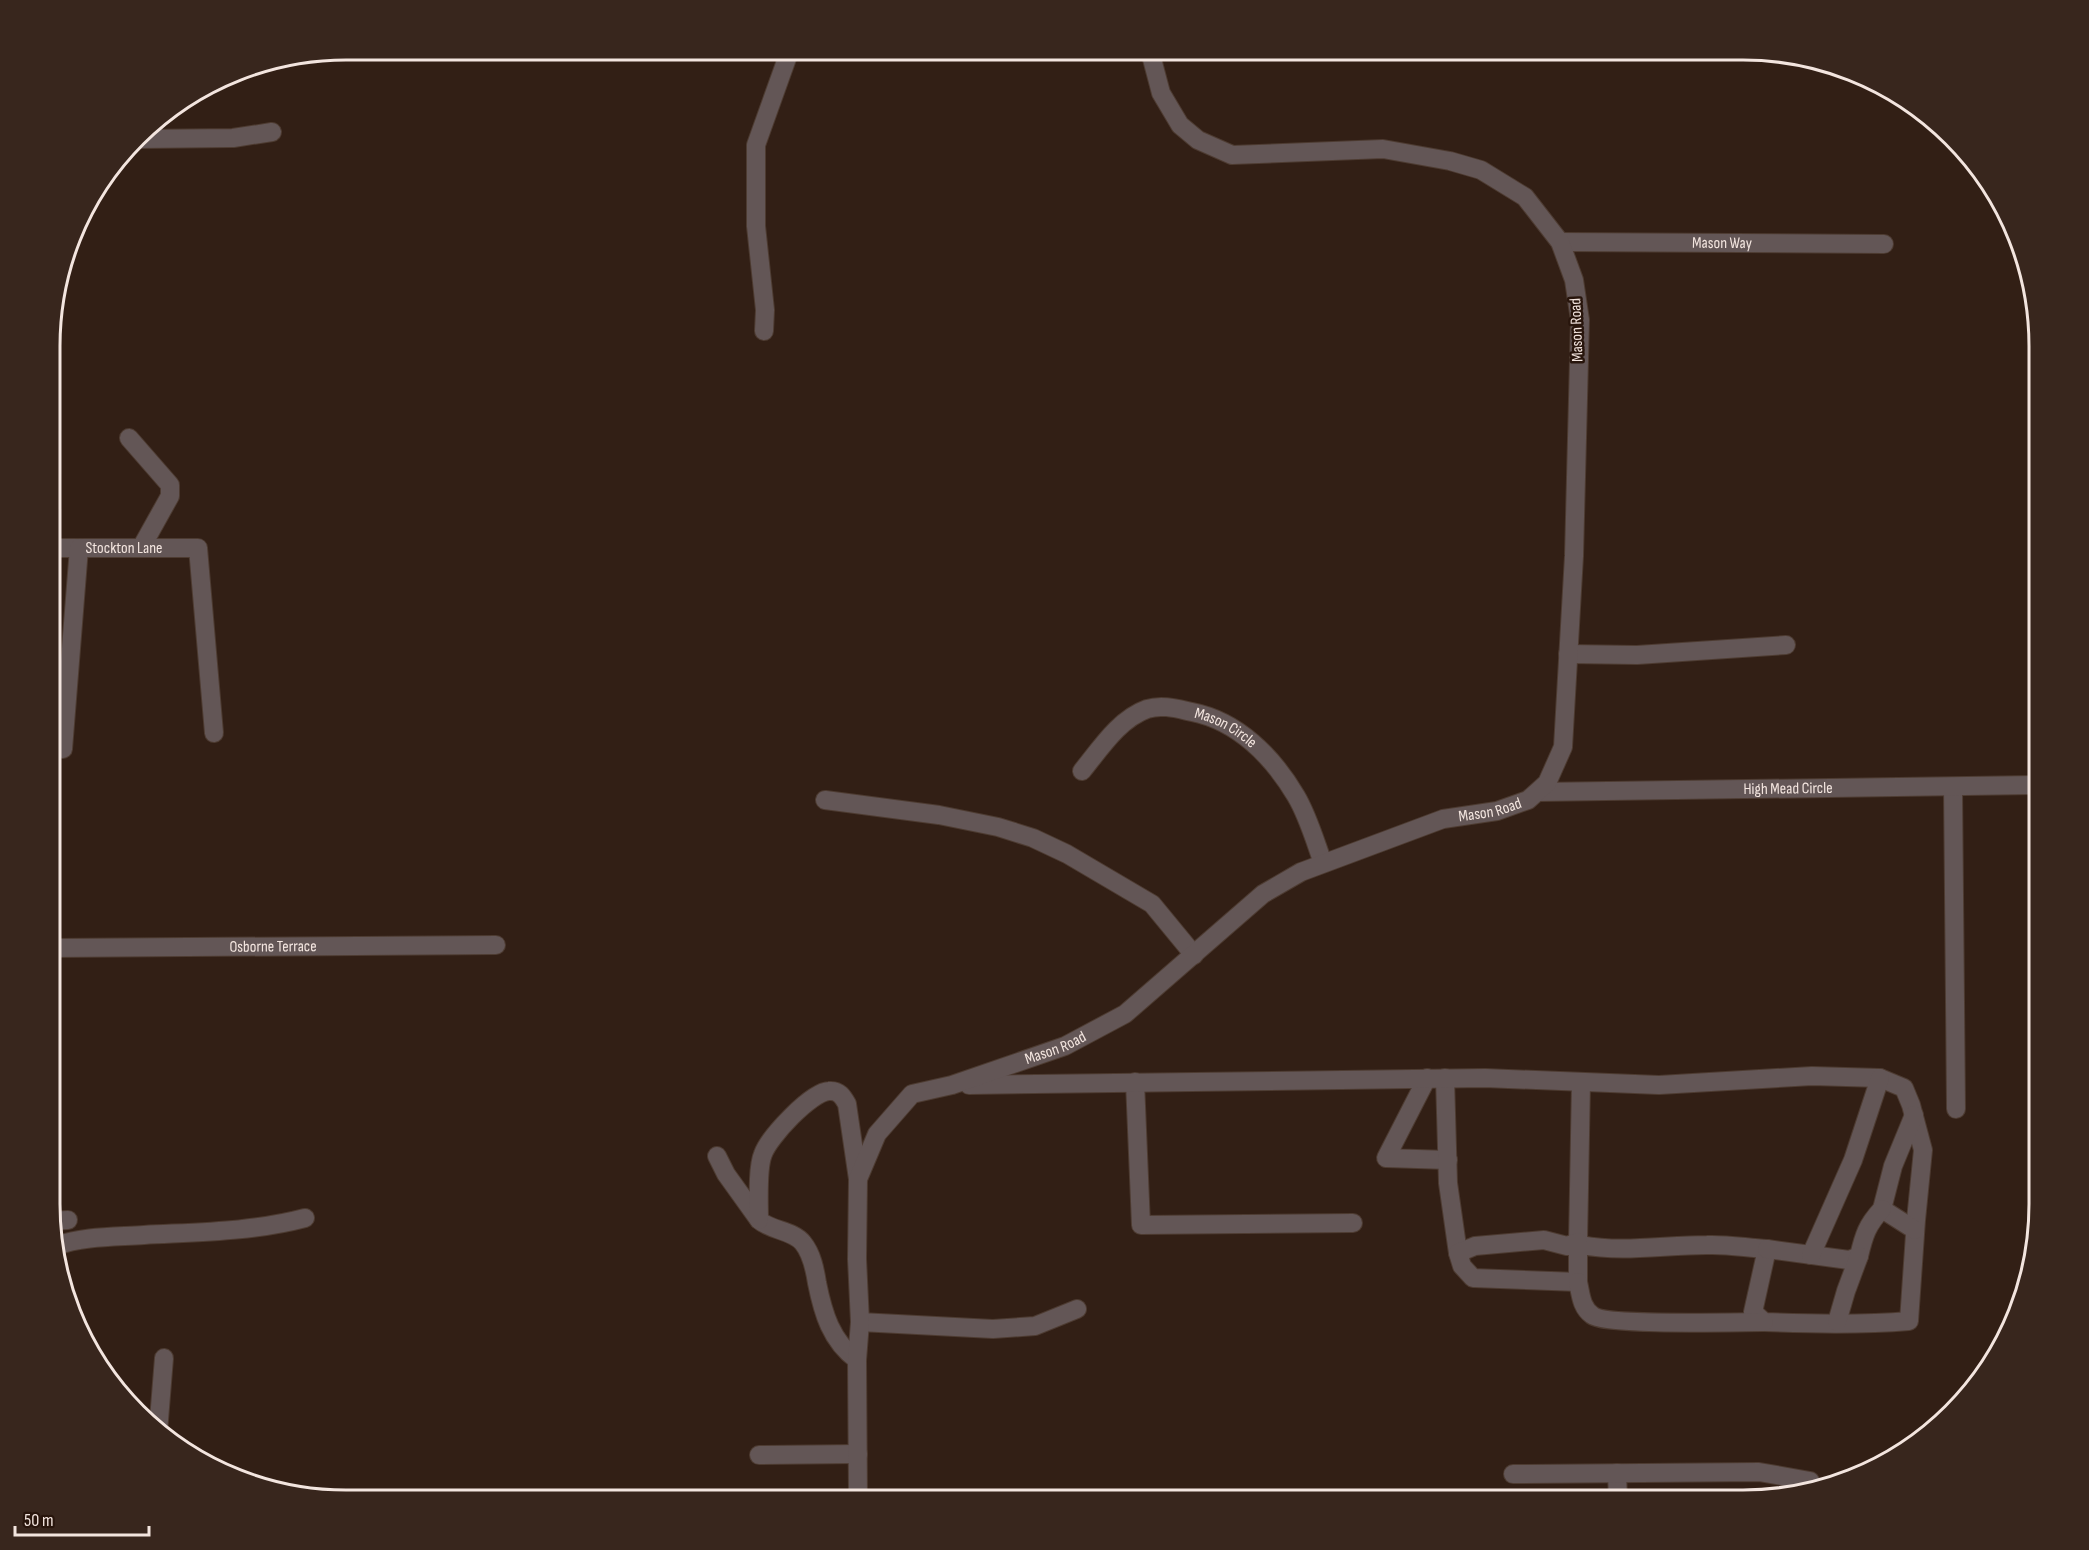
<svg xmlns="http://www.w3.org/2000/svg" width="2089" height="1550" viewBox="0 0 2089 1550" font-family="'Sofia Sans Condensed',sans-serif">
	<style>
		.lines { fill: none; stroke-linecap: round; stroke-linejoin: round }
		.minor-casing { stroke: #4d3b31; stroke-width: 20 }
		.minor { stroke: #635656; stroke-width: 18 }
		.labels { text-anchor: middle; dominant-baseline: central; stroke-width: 5; stroke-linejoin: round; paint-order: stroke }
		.street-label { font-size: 16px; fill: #f3e5df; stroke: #28150c }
		.rim { fill: none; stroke: #f3e5df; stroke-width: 3 }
	</style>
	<rect width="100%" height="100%" fill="#321f15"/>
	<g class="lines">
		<defs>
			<g id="minor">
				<polyline points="138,139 233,138 272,132"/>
				<path id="s1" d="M1560,242L1884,244"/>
				<polyline points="764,331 765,310 756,226 756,145 790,50"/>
				<polyline points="129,438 170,485 170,496 141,548"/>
				<path id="s2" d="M52,548H198L214,733"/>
				<polyline points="1568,654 1637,655 1786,645"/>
				<polyline points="63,749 79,548"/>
				<path id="s3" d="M1082,771C1100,749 1119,719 1147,709C1162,704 1178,709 1192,712C1238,721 1273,757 1296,796C1308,816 1315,841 1323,863"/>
				<polyline points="1953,787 1956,1109"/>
				<path id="s4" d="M1538,792L2039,785"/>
				<polyline points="825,800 939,815 998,827 1033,838 1067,854 1152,904 1194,955"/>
				<path id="s5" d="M51,948L496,945"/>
				<polyline points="1427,1078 1386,1158 1448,1160"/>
				<polyline points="1445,1078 1448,1183 1458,1253"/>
				<polyline points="1135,1082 1141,1225 1353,1223"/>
				<path d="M969,1085L1485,1078L1659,1085L1812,1076L1880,1078L1904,1088L1911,1105L1923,1150L1916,1220L1909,1321C1861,1325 1812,1324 1764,1322L1753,1312L1767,1249C1747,1248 1727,1244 1707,1245C1664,1245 1623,1253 1581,1245L1578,1242L1581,1082"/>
				<polyline points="1914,1115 1893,1166 1882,1209 1915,1230"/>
				<path d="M717,1156L726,1174L759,1220C771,1231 793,1230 803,1243C812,1254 815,1270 817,1283C823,1313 831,1341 857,1360"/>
				<path d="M759,1220C759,1203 757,1168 763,1154C769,1137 811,1092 829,1091C839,1090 843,1097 847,1104L858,1179"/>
				<polyline points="50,1221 68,1220"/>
				<polygon points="1544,1240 1567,1246 1578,1242 1578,1282 1473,1278 1462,1266 1458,1253 1475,1246"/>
				<path d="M56,1246C83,1236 116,1237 144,1235C198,1232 252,1232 305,1218"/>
				<path d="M1767,1249L1849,1260L1859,1256C1864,1235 1867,1225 1882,1209"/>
				<polyline points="1811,1255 1853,1160 1880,1078"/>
				<path d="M1578,1282C1581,1295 1581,1307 1592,1315C1605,1326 1739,1322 1764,1322"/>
				<polyline points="860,1322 993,1329 1035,1326 1077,1309"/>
				<polyline points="1837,1322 1846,1291 1859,1256"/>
				<polyline points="158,1432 164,1358"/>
				<polyline points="759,1455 858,1454"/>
				<polyline points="1617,1473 1618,1500"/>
				<polyline points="1513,1474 1759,1472 1810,1481 1815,1490"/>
				<path id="s6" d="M858,1500L857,1360L860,1322L857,1259L858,1179L877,1134L912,1094L952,1085L1065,1046L1125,1014L1263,894L1301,872L1443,819L1497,811L1528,800L1547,783L1563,747L1574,556L1580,320L1574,280L1560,242L1525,197L1481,170L1450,161L1383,149L1232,155L1198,140L1180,125L1161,93L1152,59V50"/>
			</g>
		</defs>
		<use href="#minor" class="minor-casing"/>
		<use href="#minor" class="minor"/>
	</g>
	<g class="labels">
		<g class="street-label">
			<text stroke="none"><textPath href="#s1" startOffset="162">Mason Way</textPath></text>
			<text transform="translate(1577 330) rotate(-92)">Mason Road</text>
			<text stroke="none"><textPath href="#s2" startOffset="72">Stockton Lane</textPath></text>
			<text stroke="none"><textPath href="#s3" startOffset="174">Mason Circle</textPath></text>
			<text stroke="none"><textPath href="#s4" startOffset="250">High Mead Circle</textPath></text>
			<text stroke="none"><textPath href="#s6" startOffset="1078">Mason Road</textPath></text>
			<text stroke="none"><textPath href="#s5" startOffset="222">Osborne Terrace</textPath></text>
			<text stroke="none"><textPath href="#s6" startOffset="574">Mason Road</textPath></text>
		</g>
	</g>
	<path d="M0 0H2089V1550H0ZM346 60H1743A286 286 0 0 1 2029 346V1204A286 286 0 0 1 1743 1490H346A286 286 0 0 1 60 1204V346A286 286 0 0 1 346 60Z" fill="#38261d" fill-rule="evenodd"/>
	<path class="rim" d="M346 60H1743A286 286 0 0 1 2029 346V1204A286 286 0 0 1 1743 1490H346A286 286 0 0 1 60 1204V346A286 286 0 0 1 346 60Z"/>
	<path d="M15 1526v9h134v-9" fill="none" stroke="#f3e5df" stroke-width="3"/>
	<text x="24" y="1526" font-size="18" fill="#f3e5df" stroke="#28150c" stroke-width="4.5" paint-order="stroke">50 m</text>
</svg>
